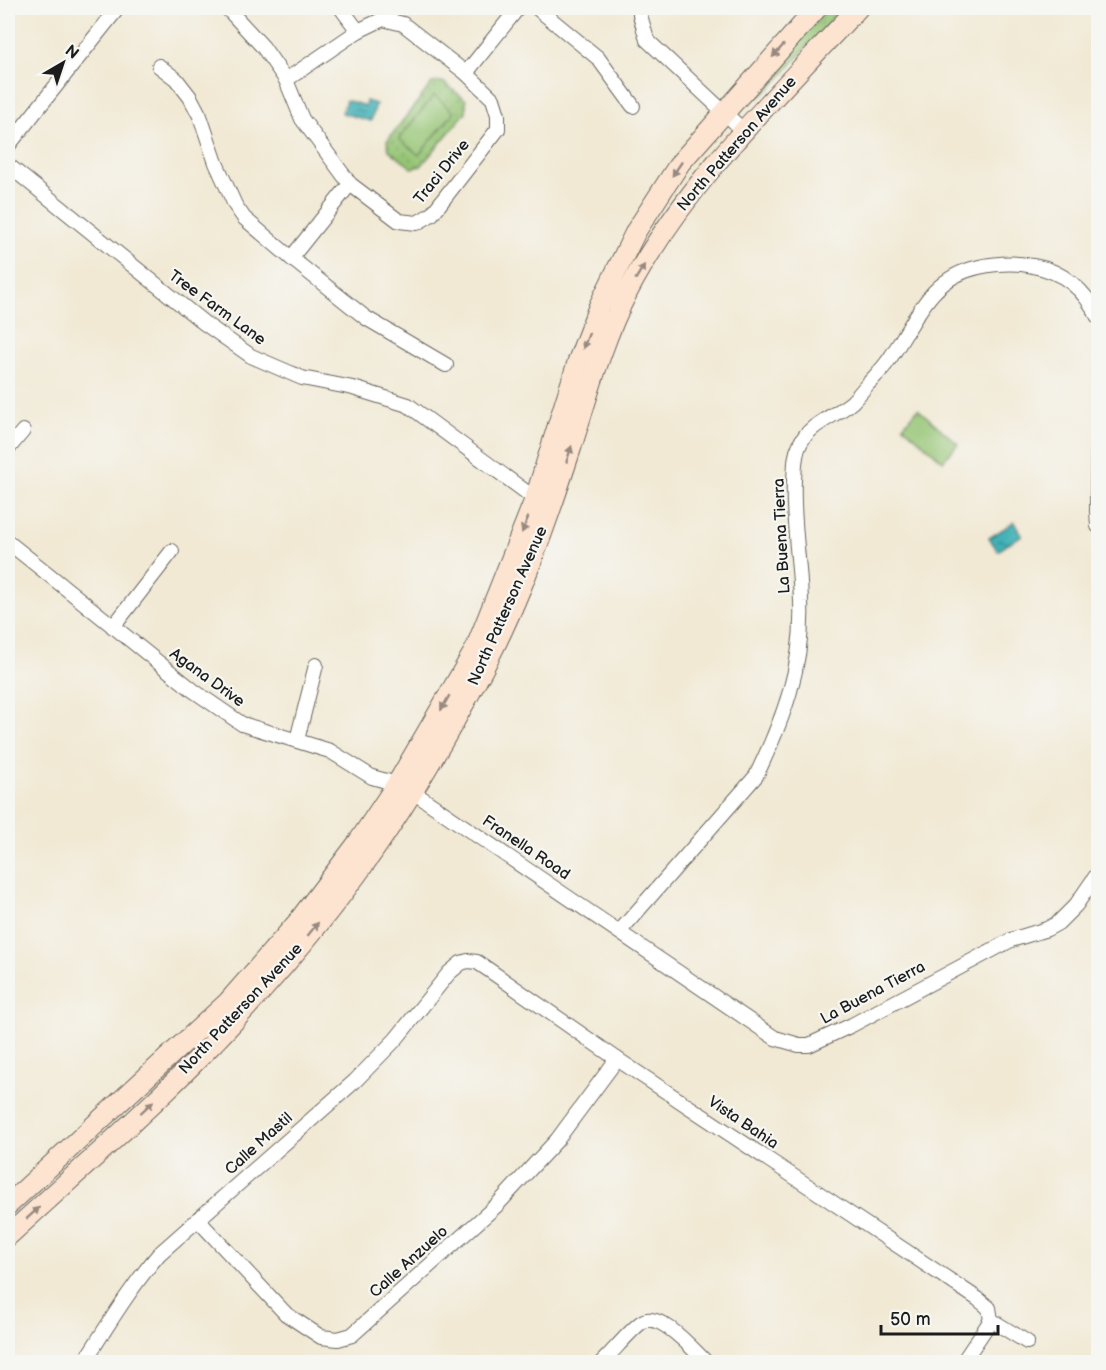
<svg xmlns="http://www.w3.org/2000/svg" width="1106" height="1370" viewBox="0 0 1106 1370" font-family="'Balsamiq Sans',sans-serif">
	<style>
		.grass { fill: url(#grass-tufts); stroke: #587048; stroke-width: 1.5 }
		.park { fill: url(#park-dots); stroke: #587048; stroke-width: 1.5 }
		.pitch { fill: #94c473; stroke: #587048; stroke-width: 1.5 }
		.water { fill: url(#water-ripples); stroke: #2e6669; stroke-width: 1.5 }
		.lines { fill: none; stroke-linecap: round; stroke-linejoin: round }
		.minor-casing { stroke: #67645c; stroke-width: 16 }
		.secondary-casing { stroke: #67645c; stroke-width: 22 }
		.minor { stroke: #fff; stroke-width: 14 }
		.secondary { stroke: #fde4d1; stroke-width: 20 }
		.oneway { fill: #988a80 }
		.labels { text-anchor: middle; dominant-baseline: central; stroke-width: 4.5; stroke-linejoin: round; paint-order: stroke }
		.street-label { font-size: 16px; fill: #1c1c1c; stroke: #f6f6f2 }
	</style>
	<defs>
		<pattern id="grass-tufts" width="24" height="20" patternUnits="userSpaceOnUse" patternTransform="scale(1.5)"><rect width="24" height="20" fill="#94c473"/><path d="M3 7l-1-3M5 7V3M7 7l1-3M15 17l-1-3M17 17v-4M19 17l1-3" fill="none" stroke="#7fa863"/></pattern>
		<pattern id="park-dots" width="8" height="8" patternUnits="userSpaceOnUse" patternTransform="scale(1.5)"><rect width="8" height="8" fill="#94c473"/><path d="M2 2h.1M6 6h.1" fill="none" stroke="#7fa863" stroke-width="1.8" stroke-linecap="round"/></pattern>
		<pattern id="water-ripples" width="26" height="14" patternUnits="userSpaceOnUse" patternTransform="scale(1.5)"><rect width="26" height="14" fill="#3fb0b6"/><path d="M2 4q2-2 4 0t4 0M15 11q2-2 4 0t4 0" fill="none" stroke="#348e93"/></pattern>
	</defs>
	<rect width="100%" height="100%" fill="#f6f6f2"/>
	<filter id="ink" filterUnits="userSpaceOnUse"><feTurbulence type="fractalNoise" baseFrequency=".0167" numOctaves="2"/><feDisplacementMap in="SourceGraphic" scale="12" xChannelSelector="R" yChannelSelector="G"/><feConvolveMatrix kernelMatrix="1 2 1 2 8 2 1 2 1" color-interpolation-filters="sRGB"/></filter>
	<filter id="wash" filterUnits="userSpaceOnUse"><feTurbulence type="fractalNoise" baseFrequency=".008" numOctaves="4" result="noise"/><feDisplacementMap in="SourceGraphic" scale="24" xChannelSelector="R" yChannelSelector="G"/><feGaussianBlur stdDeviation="1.35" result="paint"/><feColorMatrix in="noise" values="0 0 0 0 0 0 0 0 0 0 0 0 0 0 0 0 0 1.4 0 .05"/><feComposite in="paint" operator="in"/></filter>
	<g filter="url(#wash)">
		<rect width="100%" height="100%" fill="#f1e9d4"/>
		<polygon class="grass" points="828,8 842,8 771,87 760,96 746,102 748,96"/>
		<polygon class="park" points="443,82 466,100 466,112 421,166 412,168 389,150 387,141 432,83"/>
		<g class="pitch">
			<polygon points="434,95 454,112 419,155 399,139"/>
			<polygon points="918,409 958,444 943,461 903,426"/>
		</g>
		<g class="water">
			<polygon points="346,100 365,106 366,101 376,104 371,121 342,113"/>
			<polygon points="1014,522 1022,535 998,551 989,538"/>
		</g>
	</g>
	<g filter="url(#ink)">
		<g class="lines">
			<defs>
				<g id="minor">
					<polyline points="227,8 263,47 286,80"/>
					<polyline points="341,8 358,31"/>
					<polyline points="537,8 598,58 633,106"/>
					<polyline points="641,8 640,15 647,40 745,132"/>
					<polygon points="383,19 403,24 466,73 493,99 498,115 498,129 432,214 417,223 399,221 350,184 302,119 286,80 358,31"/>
					<polyline points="159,66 176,79 190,97 200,116 216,163 235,205 244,218 291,258 366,318 446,365"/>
					<polyline points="466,73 518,8"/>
					<polyline points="8,146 118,8"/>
					<polyline points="8,165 204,323 251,356 302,378 353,388 408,405 541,503"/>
					<polyline points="291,258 350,184"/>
					<polyline points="1098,441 1097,511 1098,526"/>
					<polyline points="8,449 23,431"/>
					<polyline points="8,542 194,691 242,724 330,751 372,777 397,784 413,792 775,1038 799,1045 809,1045 852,1025 1011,940 1047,929 1058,923 1076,905 1098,873"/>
					<polyline points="113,627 172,551"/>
					<polyline points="297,740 316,665"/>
					<path d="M620,931L756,776C783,720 804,666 801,602C800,561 792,521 794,480C795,468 794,455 800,444C809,424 836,416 852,402C857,397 862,391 867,385C874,377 882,370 888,361C916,322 927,278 979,267C998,263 1015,262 1033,266C1063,271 1085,290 1098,317"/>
					<polyline points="198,1220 286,1314 321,1337 338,1339 352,1335 497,1205 557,1140 617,1059"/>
					<polyline points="991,1320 1027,1342"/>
					<path d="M84,1362C108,1325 130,1288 159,1254L355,1081L396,1039L449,973L461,963L468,961L477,962L486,968L617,1059L978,1299L989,1308L991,1320"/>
					<path d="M602,1362C613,1352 630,1330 642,1322C660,1310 694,1351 706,1362"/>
					<polyline points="963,1362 991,1320"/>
				</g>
				<g id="secondary">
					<polyline points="8,1205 228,1002 297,923 357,844 397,784 475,650 535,499 578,361 599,306 636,231 680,163 817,8"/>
					<path d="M8,1236C84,1166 164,1097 234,1021C289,962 342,899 387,831C422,779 454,723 484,667C520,599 547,522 571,448C588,395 602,341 628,291C683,186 778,94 858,8"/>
				</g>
			</defs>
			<use href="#minor" class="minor-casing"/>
			<use href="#secondary" class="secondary-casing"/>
			<use href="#minor" class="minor"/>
			<use href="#secondary" class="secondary"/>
		</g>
		<defs><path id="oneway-solid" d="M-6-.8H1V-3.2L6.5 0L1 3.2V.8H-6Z" transform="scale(1.5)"/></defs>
		<g class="oneway">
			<use href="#oneway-solid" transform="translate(778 51) rotate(132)"/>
			<use href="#oneway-solid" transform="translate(677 169) rotate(124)"/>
			<use href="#oneway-solid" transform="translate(640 272) rotate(-59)"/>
			<use href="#oneway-solid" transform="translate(586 341) rotate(111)"/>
			<use href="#oneway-solid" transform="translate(569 454) rotate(-72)"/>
			<use href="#oneway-solid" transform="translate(525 525) rotate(112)"/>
			<use href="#oneway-solid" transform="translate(445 703) rotate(120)"/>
			<use href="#oneway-solid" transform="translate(313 929) rotate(-51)"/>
			<use href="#oneway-solid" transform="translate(147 1107) rotate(-43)"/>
			<use href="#oneway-solid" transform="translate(33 1213) rotate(-42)"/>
		</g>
	</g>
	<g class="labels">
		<g class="street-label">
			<text transform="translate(737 144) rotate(-49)">North Patterson Avenue</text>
			<text transform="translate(442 172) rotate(-51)">Traci Drive</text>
			<text transform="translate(217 308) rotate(36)">Tree Farm Lane</text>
			<text transform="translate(782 536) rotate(-93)">La Buena Tierra</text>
			<text transform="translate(508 606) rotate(-66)">North Patterson Avenue</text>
			<text transform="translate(207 678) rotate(36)">Agana Drive</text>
			<text transform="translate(526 848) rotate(34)">Franella Road</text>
			<text transform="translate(873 993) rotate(-28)">La Buena Tierra</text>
			<text transform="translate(241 1009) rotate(-47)">North Patterson Avenue</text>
			<text transform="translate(743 1123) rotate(34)">Vista Bahia</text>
			<text transform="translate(259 1144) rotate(-42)">Calle Mastil</text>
			<text transform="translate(409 1262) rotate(-42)">Calle Anzuelo</text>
		</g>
	</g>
	<rect width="1106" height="1370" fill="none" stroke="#f6f6f2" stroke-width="30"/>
	<g transform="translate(63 63) rotate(39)" stroke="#f6f6f2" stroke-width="4.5" paint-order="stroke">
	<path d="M0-4.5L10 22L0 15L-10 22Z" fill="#1c1c1c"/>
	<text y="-9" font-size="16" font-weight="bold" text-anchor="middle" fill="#1c1c1c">N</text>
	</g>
	<path d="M881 1325v9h117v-9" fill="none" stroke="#1c1c1c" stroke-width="3"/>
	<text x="890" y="1325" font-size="18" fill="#1c1c1c" stroke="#f6f6f2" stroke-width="4.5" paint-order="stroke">50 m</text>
</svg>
